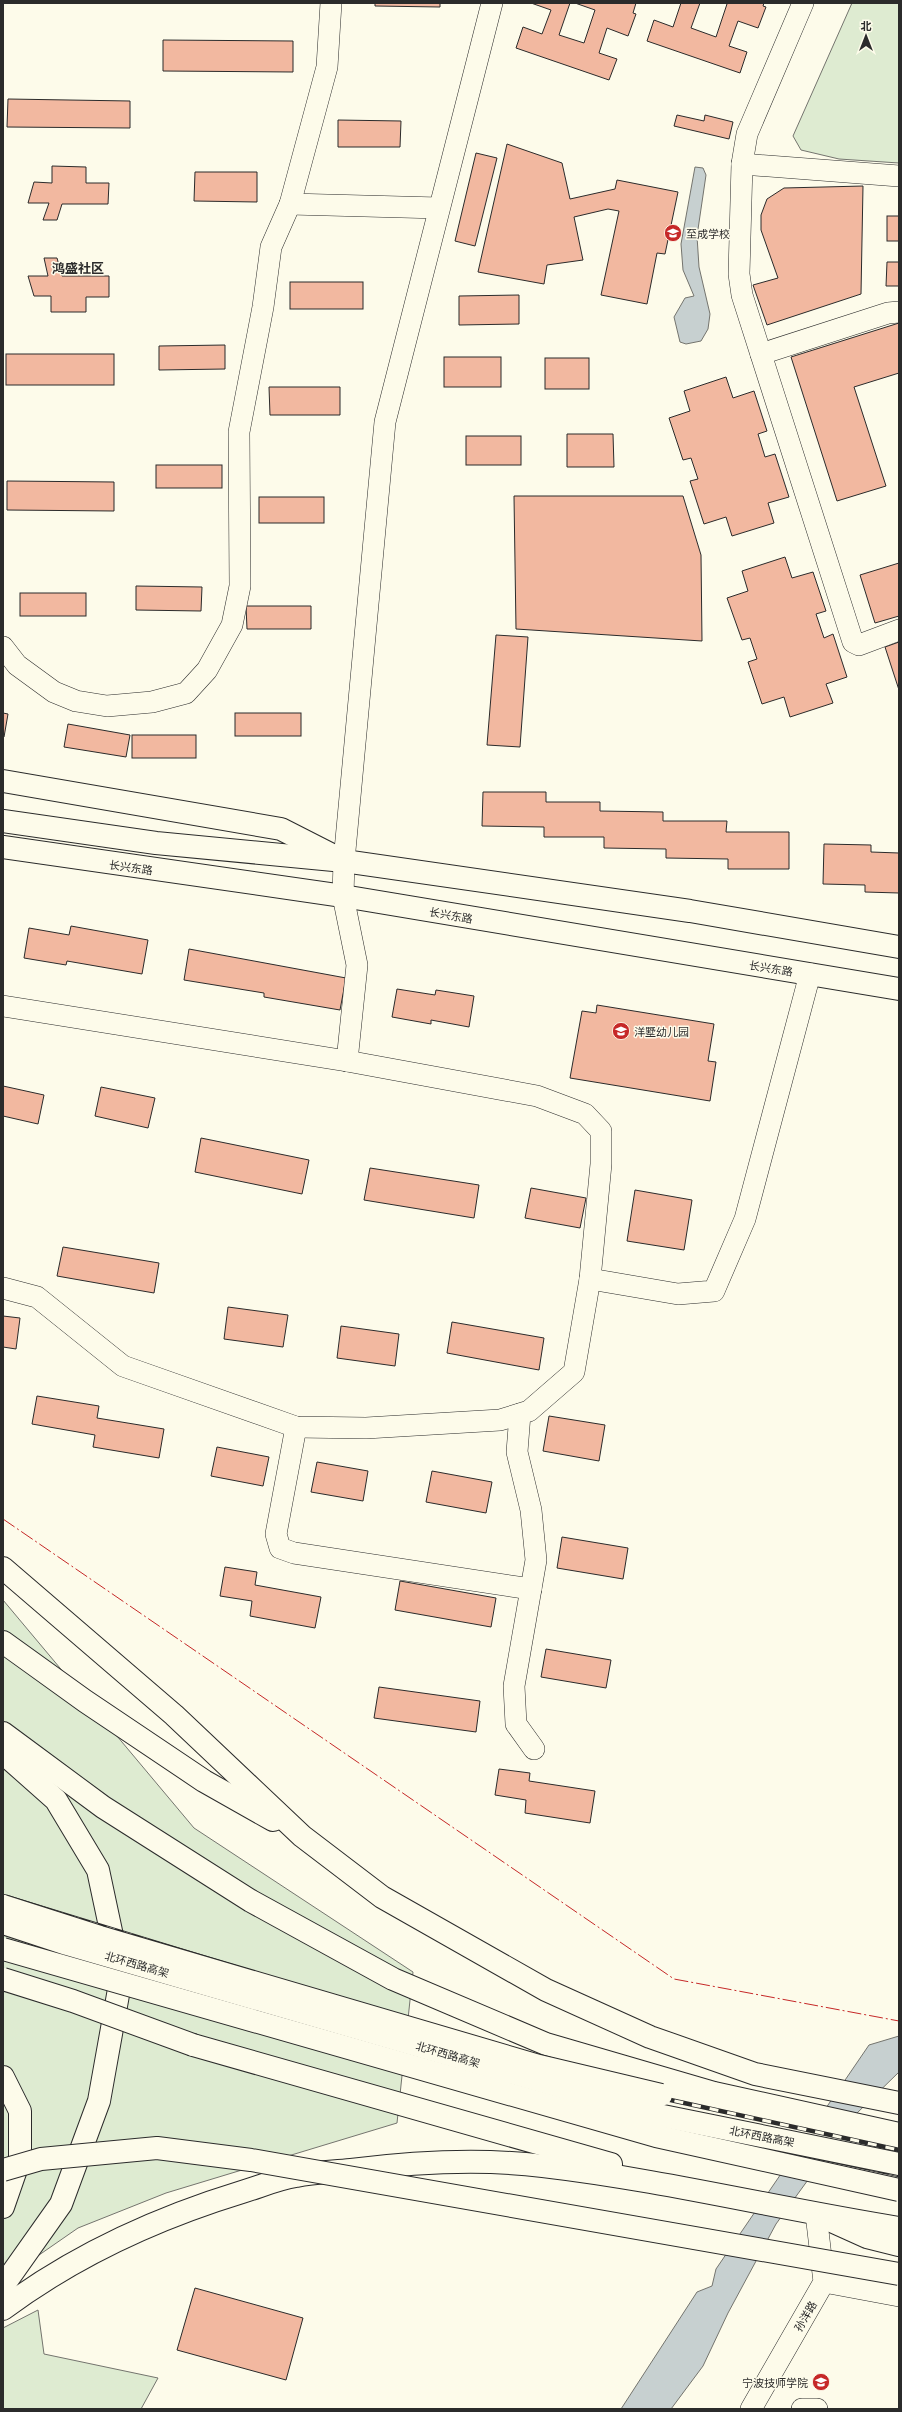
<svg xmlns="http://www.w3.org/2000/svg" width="902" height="2412" viewBox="0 0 902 2412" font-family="'Noto Serif','Noto Sans SC',serif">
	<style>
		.green { fill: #deebd1; stroke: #74746e }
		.water { fill: #c7d0d0; stroke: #74746e }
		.building { fill: #f2b8a0; stroke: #2b2b2b }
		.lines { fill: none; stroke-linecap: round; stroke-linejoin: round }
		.minor-casing { stroke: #2b2b2b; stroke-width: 22 }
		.major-casing { stroke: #2b2b2b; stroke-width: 24 }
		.highway-casing { stroke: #2b2b2b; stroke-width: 24 }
		.minor { stroke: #fdfbea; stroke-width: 21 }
		.major { stroke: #fdfbea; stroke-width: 22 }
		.highway { stroke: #fdfbea; stroke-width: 22 }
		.rail-casing { stroke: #2b2b2b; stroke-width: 4.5 }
		.rail { stroke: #fdfbea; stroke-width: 3; stroke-dasharray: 9; stroke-linecap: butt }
		.major-bridge-casing { stroke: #2b2b2b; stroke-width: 24; stroke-linecap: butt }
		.highway-bridge-casing { stroke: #2b2b2b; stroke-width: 24; stroke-linecap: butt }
		.major-bridge { stroke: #fdfbea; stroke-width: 22 }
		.highway-bridge { stroke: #fdfbea; stroke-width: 22 }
		.power { stroke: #c62828; stroke-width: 1; stroke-dasharray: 14 3 2 3; stroke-linecap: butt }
		.labels { text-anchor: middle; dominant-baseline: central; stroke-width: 3; stroke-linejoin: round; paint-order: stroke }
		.poi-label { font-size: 11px; fill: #2b2b2b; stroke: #fdfbea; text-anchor: start }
		.street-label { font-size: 11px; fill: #2b2b2b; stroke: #fdfbea }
		.quarter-label { font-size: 13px; font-weight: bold; fill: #2b2b2b; stroke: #fdfbea }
	</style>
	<rect width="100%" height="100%" fill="#fdfbea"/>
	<g class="green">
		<polygon points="852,3 899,3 899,163 839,159 801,150 793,136"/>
		<polygon points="3,1600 194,1828 413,1972 397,2123 166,2193 78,2228 3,2280"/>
		<polygon points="38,2310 44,2354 158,2378 141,2409 3,2409 3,2328"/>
	</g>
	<g class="water">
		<polygon points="695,167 703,168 706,175 697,236 699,267 710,314 708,329 701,341 686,344 680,342 674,317 685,298 694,296 683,270 681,244"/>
		<polygon points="899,2036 899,2072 855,2115 776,2224 728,2313 703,2366 671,2409 621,2409 697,2292 712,2286 716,2269 869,2045"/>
	</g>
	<g class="building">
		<polygon points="375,3 440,3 440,7 375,6"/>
		<polygon points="531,3 570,3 559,35 584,43 595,10 575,3 636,3 633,13 636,14 628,36 607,28 599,53 617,59 609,80 516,48 523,27 542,34 551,10"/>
		<polygon points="681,3 700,3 691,28 716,37 727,4 725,3 764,3 763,6 766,7 758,28 738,21 729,46 747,52 740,73 647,41 654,20 673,27"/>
		<polygon points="163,40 293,41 293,72 163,71"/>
		<polygon points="8,99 130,101 130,128 7,127"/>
		<polygon points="677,115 704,121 705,115 733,122 729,139 674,126"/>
		<polygon points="338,120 401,121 400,147 338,147"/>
		<polygon points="507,144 562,163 570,199 615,189 617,180 678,192 665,254 657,253 647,304 601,295 619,211 608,209 574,217 583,260 547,265 544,284 478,272"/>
		<polygon points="476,153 497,158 475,246 455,241"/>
		<polygon points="52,166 86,167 86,183 109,183 108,204 62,204 57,220 43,220 49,203 28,203 34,182 52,183"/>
		<polygon points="195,172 257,172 257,202 194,201"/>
		<polygon points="863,186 861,294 767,325 753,285 778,278 761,230 761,215 767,199 784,188"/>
		<rect x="887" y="216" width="12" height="25"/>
		<polygon points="44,258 57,258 62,276 109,276 109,297 86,297 86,312 51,312 51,296 34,296 28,276 48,276"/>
		<polygon points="887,262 899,262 899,286 886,286"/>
		<rect x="290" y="282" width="73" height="27"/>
		<polygon points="519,295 519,324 459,325 459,296"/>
		<polygon points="899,323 899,373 854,387 886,486 837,501 791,357"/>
		<polygon points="225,345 225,369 159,370 159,346"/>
		<rect x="6" y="354" width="108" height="31"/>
		<rect x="444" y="357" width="57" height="30"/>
		<rect x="545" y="358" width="44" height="31"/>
		<polygon points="726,377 733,398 754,391 767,431 758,434 765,457 775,454 789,497 768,503 774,523 732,536 726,517 704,524 690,481 698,479 691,458 683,460 669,418 690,411 684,391"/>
		<polygon points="269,387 340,387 340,415 270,415"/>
		<polygon points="567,434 613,434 614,467 567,467"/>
		<rect x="466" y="436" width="55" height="29"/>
		<rect x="156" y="465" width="66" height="23"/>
		<polygon points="7,481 114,482 114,511 7,510"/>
		<polygon points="514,496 683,496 701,555 702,641 516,629"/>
		<rect x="259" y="497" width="65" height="26"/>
		<polygon points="785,557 792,578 813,572 826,611 816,614 824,638 833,634 847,677 826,684 833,703 790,717 784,697 762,704 748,662 757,659 750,638 742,640 727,598 748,591 742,571"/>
		<polygon points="899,563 899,616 875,623 860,575"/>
		<polygon points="136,586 202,587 201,611 136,610"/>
		<rect x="20" y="593" width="66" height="23"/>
		<polygon points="246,606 311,606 311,629 247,629"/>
		<polygon points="496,635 528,637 520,747 487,745"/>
		<polygon points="899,642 899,690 885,647"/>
		<polygon points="3,713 8,714 4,737 3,737"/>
		<rect x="235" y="713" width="66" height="23"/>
		<polygon points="68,724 130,735 126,757 64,747"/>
		<rect x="132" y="735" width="64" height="23"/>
		<polygon points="483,792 546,792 546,802 600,802 600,811 663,812 663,821 727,821 726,832 789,832 789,869 728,869 728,859 666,858 666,849 604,848 604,837 544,837 544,827 482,826"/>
		<polygon points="824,844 871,845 871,852 899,853 899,893 865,892 865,885 823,884"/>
		<polygon points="71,926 148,940 142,974 67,961 66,965 24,958 29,928 69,935"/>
		<polygon points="189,949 346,978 340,1010 264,997 264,993 184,980"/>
		<polygon points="397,989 435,995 436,990 474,996 469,1027 431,1020 431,1024 392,1017"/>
		<polygon points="597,1005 714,1024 708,1061 716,1062 710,1101 570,1078 582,1011 596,1013"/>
		<polygon points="3,1086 44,1095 38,1124 3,1116"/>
		<polygon points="101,1087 155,1098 148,1128 95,1116"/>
		<polygon points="201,1138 309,1160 302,1194 195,1172"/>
		<polygon points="370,1168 479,1185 474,1218 364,1200"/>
		<polygon points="531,1188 586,1198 580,1228 525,1218"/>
		<polygon points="635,1190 692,1200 684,1250 627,1241"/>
		<polygon points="63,1247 159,1263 154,1293 57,1276"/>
		<polygon points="228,1307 288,1315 283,1347 224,1339"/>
		<polygon points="3,1316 20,1318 16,1349 3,1347"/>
		<polygon points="452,1322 544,1338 539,1370 447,1353"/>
		<polygon points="341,1326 399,1334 395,1366 337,1358"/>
		<polygon points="37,1396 99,1406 97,1418 164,1429 159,1458 93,1447 95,1435 32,1424"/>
		<polygon points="549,1416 605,1425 599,1461 543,1451"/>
		<polygon points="217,1447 269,1457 263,1486 211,1476"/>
		<polygon points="317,1462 368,1471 363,1501 311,1492"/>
		<polygon points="432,1471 492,1482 486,1513 426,1502"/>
		<polygon points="562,1537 628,1548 623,1579 557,1568"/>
		<polygon points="225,1567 257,1572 255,1585 321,1597 315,1628 250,1616 252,1601 220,1596"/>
		<polygon points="400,1581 496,1598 491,1627 395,1610"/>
		<polygon points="546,1649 611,1660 606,1688 541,1677"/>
		<polygon points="379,1687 480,1701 476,1732 374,1718"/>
		<polygon points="499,1769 530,1773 529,1781 595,1791 590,1823 525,1813 526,1800 495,1795"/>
		<polygon points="195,2288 303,2318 286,2380 177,2350"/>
	</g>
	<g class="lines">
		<defs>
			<g id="minor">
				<polyline points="803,3 747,134 742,164 739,274 742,295 853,642 859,645 899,630"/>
				<polyline points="742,164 899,176"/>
				<polyline points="290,204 439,208"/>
				<polyline points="761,354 888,313 899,312"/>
				<polyline points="3,647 17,665 54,692 76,701 107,706 152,702 186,693 207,670 232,625 240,586 239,432 263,307 271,247 290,204 327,67 331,3"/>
				<polyline points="3,1006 347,1061 537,1096 585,1114 601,1131 601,1164 590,1279 574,1372 529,1411 500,1420 366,1428 296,1427 123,1366 37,1297 3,1288"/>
				<polyline points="347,1061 357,965 343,896 344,861 385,422 492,3"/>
				<polyline points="590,1279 678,1294 714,1291 745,1219 810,974"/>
				<polyline points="520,1414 517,1452 531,1510 536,1560 514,1686 516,1724 534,1749"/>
				<polyline points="296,1427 276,1534 280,1548 294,1553 531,1589"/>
				<polyline points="824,2282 899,2296"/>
				<polyline points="751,2409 824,2282 816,2214"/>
				<polyline points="802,2409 817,2409"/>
			</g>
			<g id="major">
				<polyline points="3,781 281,829 332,855"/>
				<polyline points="3,821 156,843 344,861 690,911 899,947"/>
				<polyline points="3,847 343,896 899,989"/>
				<polyline points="3,1753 56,1800 98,1870 121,1978 99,2101 61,2204 3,2286"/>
				<polyline points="193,2045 611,2164"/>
				<polyline points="661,2095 899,2150"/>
				<path d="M3,2309C74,2256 157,2218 242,2192C259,2187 277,2179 296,2176C314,2172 333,2172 351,2170C415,2162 479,2158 543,2166C663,2180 780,2209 899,2228"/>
			</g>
			<g id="highway">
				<polyline points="3,1568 174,1715 302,1836 382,1897 546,1990 650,2037 755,2074 899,2103"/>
				<polyline points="3,1642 85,1701 204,1781 273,1820"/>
				<polyline points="3,1733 103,1807 251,1901 393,1979 546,2044 714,2093 899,2134"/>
				<polyline points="3,2077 20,2111 20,2158 3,2207"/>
				<polyline points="816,2214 867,2237 899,2245"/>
			</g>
		</defs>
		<use href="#minor" class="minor-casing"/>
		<use href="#major" class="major-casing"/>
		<use href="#highway" class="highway-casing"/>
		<use href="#minor" class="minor"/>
		<use href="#major" class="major"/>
		<use href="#highway" class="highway"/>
		<defs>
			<g id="rail">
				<polyline points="3,1896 666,2099 899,2150"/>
				<polyline points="3,1930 658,2122 899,2175"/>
			</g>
		</defs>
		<use href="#rail" class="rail-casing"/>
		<use href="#rail" class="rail"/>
		<defs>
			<g id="major-bridge">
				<polyline points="3,1906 100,1937 539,2066 661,2095"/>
				<polyline points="3,1979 73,2001 193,2045"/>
			</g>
			<g id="highway-bridge">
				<polyline points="3,1923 67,1944 658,2115 899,2164"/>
				<polyline points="3,1949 656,2136 899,2190"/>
				<polyline points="3,2170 41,2159 157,2148 251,2160 899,2274"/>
			</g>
		</defs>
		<use href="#major-bridge" class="major-bridge-casing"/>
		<use href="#highway-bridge" class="highway-bridge-casing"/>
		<use href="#major-bridge" class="major-bridge"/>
		<use href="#highway-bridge" class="highway-bridge"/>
		<polyline class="power" points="3,1519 674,1979 899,2021"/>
	</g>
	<defs>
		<symbol id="school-disc" viewBox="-11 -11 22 22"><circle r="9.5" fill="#c62828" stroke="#fdfbea"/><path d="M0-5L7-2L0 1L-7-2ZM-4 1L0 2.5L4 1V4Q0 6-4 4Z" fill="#fff"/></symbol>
		<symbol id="university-disc" viewBox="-11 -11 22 22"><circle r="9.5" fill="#c62828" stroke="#fdfbea"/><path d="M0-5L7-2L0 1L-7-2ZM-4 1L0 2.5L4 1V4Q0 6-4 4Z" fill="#fff"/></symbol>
	</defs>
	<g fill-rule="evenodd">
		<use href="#school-disc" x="663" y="223" width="20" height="20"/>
		<use href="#school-disc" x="611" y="1021" width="20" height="20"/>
		<use href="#university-disc" x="811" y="2372" width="20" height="20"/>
	</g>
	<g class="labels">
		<g class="poi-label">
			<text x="686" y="233">至成学校</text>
			<text x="634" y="1031">洋墅幼儿园</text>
			<text x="808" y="2382" text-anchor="end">宁波技师学院</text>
		</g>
		<g class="street-label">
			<text transform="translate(131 867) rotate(8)">长兴东路</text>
			<text transform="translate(451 915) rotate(10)">长兴东路</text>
			<text transform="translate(771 968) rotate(9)">长兴东路</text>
			<text transform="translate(137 1964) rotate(16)">北环西路高架</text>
			<text transform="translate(448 2054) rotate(16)">北环西路高架</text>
			<text transform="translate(762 2136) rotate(11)">北环西路高架</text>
			<text transform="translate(805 2316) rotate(-60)">孙洋路</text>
		</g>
		<g class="quarter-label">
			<text x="78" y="268">鸿盛社区</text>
		</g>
	</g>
	<rect width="902" height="2412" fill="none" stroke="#2b2b2b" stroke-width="8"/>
	<g transform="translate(866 36)" stroke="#fdfbea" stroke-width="3" paint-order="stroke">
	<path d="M0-3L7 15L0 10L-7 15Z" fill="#2b2b2b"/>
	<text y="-6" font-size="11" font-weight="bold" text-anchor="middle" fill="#2b2b2b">北</text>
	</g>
</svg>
